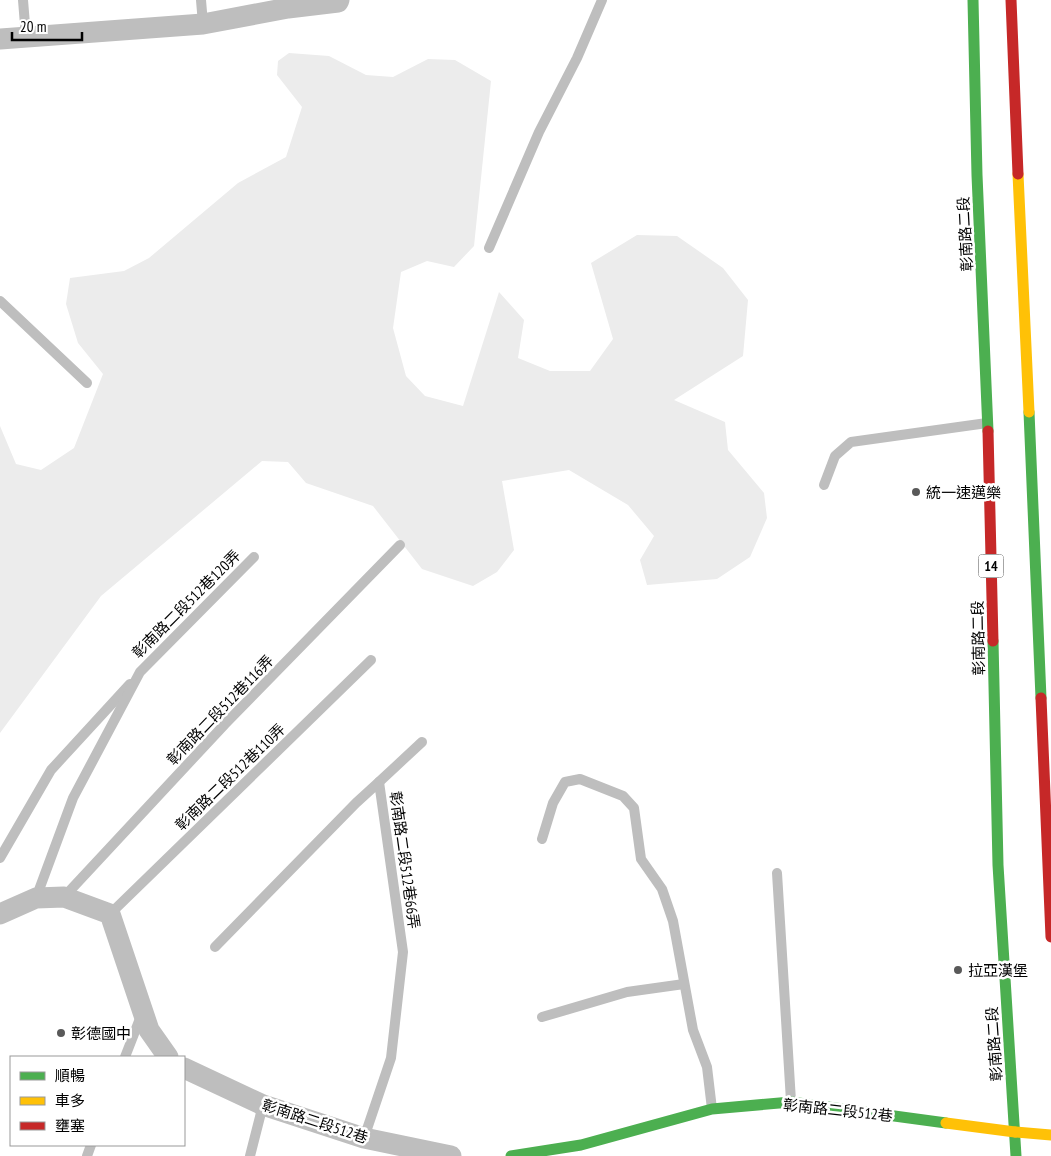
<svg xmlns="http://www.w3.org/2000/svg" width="1051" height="1156" viewBox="0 0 1051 1156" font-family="'PT Sans Narrow','Noto Sans TC',sans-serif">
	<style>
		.green { fill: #ececec }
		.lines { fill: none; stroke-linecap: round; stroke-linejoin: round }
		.lane { stroke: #bebebe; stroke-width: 10 }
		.street { stroke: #bebebe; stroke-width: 21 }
		.fast { stroke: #4caf50; stroke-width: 11 }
		.slow { stroke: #ffc107; stroke-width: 11 }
		.jam { stroke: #c62828; stroke-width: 11 }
		.poi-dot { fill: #595959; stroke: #fff; stroke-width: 2 }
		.labels { text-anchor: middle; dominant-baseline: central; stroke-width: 5; stroke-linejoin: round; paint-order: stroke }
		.shield { fill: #fff; stroke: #4c4c4c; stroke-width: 1 }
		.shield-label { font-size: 14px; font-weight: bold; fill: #000 }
		.street-label { font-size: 15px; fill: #000; stroke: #fff }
		.poi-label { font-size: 15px; fill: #000; stroke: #fff; text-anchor: start }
	</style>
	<rect width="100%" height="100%" fill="#fff"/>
	<polygon class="green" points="289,53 329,56 366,75 393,77 428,59 455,60 491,81 474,246 454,267 427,261 401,272 393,328 406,376 425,396 463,406 499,292 524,320 518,358 550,371 590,371 613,339 591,263 637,235 677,236 723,268 748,300 743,356 674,400 725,422 728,450 764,493 767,518 750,557 717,579 647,585 640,560 654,536 628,505 569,470 502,481 514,550 497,572 473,586 422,569 373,506 306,483 288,462 262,461 101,596 0,733 0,426 16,464 41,470 74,448 103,374 78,343 66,304 70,278 124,271 149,258 238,183 286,157 302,107 277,75 278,61"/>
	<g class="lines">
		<g class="lane">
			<polyline points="23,0 26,37"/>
			<polyline points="201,0 203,24"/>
			<polyline points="489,248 539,132 577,58 602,0"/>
			<polyline points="0,301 87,383"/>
			<polyline points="824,485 835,456 851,442 987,423"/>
			<polyline points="379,782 422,742"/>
			<polyline points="542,839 553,803 565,782 580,779 623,796 634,808 641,859 662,889 673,921 693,1030 707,1067 712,1109"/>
			<polyline points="0,858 51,770 130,684"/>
			<polyline points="777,873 791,1101"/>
			<polyline points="64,897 225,724 400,545"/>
			<polyline points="36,898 73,798 140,672 254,557"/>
			<polyline points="110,914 371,660"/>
			<polyline points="215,947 356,803 379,782 403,952 391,1058 364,1138"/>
			<polyline points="542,1017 627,992 684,984"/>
			<polyline points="125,1057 141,1016"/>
			<polyline points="87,1156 91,1145"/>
			<polyline points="250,1156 263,1105"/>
		</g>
		<g class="street">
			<polyline points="0,39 203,24 288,8 338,2 339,0"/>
			<polyline points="0,914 36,898 64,897 110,914 149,1030 168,1057"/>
			<polyline points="184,1068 263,1105 364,1138 451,1156"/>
		</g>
		<g class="fast">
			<polyline points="973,0 977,175 988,431"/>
			<polyline points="1029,412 1041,698"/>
			<polyline points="993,641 998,865 1016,1156"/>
			<polyline points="511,1156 581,1145 712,1109 791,1102 946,1123"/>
		</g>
		<g class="slow">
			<polyline points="1018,174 1029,412"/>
			<polyline points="946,1123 1015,1132"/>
			<polyline points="1015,1132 1051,1135"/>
		</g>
		<g class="jam">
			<polyline points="1011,0 1018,174"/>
			<polyline points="988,431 993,641"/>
			<polyline points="1041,698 1051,937"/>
		</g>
	</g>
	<g class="poi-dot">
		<circle cx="916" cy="492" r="5"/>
		<circle cx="958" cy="970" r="5"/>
		<circle cx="61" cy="1033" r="5"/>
	</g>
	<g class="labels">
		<rect class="shield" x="978.5" y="554.5" width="25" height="23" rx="4"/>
		<g class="shield-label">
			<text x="991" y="566">14</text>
		</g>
		<g class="street-label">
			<text transform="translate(965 234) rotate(-93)">彰南路二段</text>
			<text transform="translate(186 604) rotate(-45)">彰南路二段512巷120弄</text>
			<text transform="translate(978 638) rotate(-91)">彰南路二段</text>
			<text transform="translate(220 710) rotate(-46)">彰南路二段512巷116弄</text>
			<text transform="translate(230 777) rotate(-44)">彰南路二段512巷110弄</text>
			<text transform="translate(405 860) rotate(82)">彰南路二段512巷66弄</text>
			<text transform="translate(994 1044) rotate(-94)">彰南路二段</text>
			<text transform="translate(838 1110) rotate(6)">彰南路二段512巷</text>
			<text transform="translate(315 1121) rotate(18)">彰南路二段512巷</text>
		</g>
		<g class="poi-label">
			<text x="926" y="492">統一速邁樂</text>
			<text x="968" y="970">拉亞漢堡</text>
			<text x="71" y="1033">彰德國中</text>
		</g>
	</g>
	<rect x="10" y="1056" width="175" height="90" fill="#ffffff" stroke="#999999"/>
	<rect x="20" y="1072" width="25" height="8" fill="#4caf50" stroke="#999999"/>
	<text x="55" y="1081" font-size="15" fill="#000000">順暢</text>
	<rect x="20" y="1097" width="25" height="8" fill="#ffc107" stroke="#999999"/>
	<text x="55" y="1106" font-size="15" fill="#000000">車多</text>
	<rect x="20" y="1122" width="25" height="8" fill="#c62828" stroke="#999999"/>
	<text x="55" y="1131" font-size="15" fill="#000000">壅塞</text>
	<path d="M12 32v8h70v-8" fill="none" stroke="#000000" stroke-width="2.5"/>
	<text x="20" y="32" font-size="15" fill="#000000" stroke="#ffffff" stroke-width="4" paint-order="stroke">20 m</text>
</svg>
